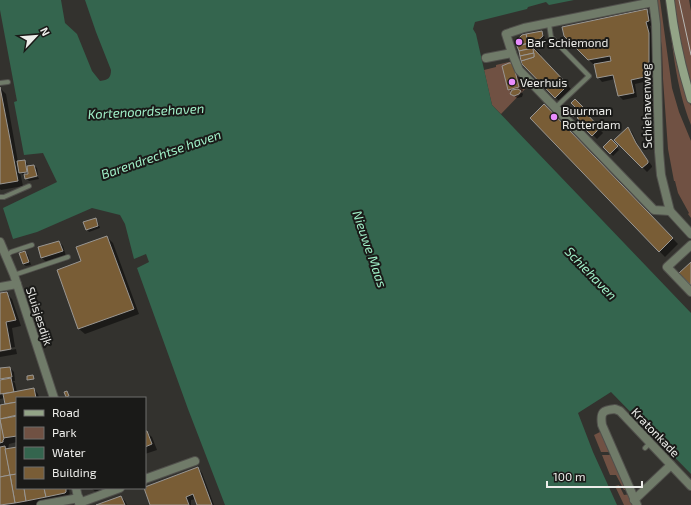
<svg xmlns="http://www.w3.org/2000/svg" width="691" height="505" viewBox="0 0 691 505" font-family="'Exo 2',sans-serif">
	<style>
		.green { fill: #705143 }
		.water { fill: #34654e }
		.shadow { fill: #0007 }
		.building { fill: #795d36; stroke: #9a9793 }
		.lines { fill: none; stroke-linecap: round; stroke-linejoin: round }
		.lane-casing { stroke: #51504c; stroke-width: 6 }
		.street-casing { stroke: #51504c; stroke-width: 10 }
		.secondary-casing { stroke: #51504c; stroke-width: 10 }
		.lane { stroke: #707b69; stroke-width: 4 }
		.street { stroke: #707b69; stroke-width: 8 }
		.secondary { stroke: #93a487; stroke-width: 8 }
		.tram { stroke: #b8b8b5; stroke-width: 1 }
		.poi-dot { fill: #e98dfe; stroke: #1a1a18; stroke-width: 1.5 }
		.labels { text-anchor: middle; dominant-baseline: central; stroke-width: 4; stroke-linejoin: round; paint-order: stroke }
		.poi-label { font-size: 12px; fill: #ededea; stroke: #1a1a18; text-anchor: start }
		.street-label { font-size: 12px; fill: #ededea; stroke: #1a1a18 }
		.water-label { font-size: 13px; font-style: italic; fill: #a1f1c9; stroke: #1a1a18 }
	</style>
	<rect width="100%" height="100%" fill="#33322e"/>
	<g class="green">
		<polygon points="655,0 660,0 672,88 679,112 691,141 691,218 688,214 689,213 678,193 675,181 674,181 668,149 663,79 662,48"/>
		<path d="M667,0L687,95L691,106V125C675,85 672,42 667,0Z"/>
		<polygon points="672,0 689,0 691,11 691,90 685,71"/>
		<polygon points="513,61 518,77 527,87 501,114 492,105 484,70 496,67 496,65"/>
		<polygon points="602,431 611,452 601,452 594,435"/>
		<polygon points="602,455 612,455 627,490 624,490 616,475 610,475"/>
		<polygon points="619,485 624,495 630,494 635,505 624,505 615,486"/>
	</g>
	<path class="water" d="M0,0H61L65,23L77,34L92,71L100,81C108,80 111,78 111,70L96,32L85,0H574L549,5L546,2L528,7L527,9L475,22L473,29L476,34L492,105L691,313V474L611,392L578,413L593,452L617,505H225L188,409L137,268L149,262L146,254L134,259L125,224L120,215L92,208L37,232L13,239L3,208L57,182L43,153L24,155L14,102L17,101L0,10Z"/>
	<g class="shadow">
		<polygon points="646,10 651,15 653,25 650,26 653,38 652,80 635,84 637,97 623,100 619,96 615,79 602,82 598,77 595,64 593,64 565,36"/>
		<polygon points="542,32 544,35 545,38 535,48 540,53 541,56 540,57 572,90 560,102 523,64 518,46"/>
		<polygon points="503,66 517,68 523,91 521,92 523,94 522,97 517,98 512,94 512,93 509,89"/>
		<polygon points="0,88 6,94 18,162 24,161 27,163 28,167 34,166 37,168 38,175 27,177 27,179 25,175 23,175 20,172 23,186 1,190 0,189"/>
		<polygon points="575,101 585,110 582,113 572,103"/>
		<polygon points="544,106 678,244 665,257 531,118"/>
		<polygon points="586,114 603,133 597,139 579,121"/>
		<polygon points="628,128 632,132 640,149 652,166 652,167 647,172 616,140"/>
		<polygon points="611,141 619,150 613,156 604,147"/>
		<polygon points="38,177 39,179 29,181 27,179"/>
		<polygon points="96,219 98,222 100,228 89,232 87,229"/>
		<polygon points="107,237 113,243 139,314 85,334 79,329 58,270 82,261"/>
		<polygon points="59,242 63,246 66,256 46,262 42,258 39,248"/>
		<polygon points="25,252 28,255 31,265 26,266 23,264"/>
		<polygon points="6,293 12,299 21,326 12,328 15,347 0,350 0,294"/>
		<polygon points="16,349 17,354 0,357 0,352"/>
		<polygon points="10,368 14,372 15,381 13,381 15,383 17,392 34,389 38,394 39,398 17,398 17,442 9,444 8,449 17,448 17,488 69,488 70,497 38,505 0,505 0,402 1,406 6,405 5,398 0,399 0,369"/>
		<polygon points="145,432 146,432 152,437 157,450 145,454"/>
		<polygon points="198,468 202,473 214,505 198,505 196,499 191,500 191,505 151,505"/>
		<polygon points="91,488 121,488 97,493"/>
		<polygon points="121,497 125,501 127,505 98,505"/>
	</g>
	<g class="building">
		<polygon points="647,9 649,21 646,22 649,33 649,76 631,80 634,93 618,96 613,75 597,78 594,64 611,61 610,56 588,60 564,36 562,27"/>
		<polygon points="542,31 543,36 532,46 531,43 528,43 526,34"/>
		<polygon points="526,34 528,43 517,46 519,38 522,35"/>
		<polygon points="531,43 533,48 519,51 517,46"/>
		<polygon points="533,48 534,53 520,56 519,51"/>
		<polygon points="533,48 568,85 555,98 522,64 521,61 534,57"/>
		<polygon points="534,53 534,57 521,61 520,56"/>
		<polygon points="509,63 513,63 519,87 508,90 502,66"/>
		<polygon points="0,87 18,181 0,184"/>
		<polygon points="518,89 521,91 519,94 514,96 510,94 512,90"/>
		<polygon points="575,99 583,107 579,111 571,103"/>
		<polygon points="544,104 673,238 659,252 530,118"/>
		<polygon points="567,107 575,115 573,117 565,109"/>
		<polygon points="586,113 600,128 592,136 577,121 579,119 577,118 581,114 583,116"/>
		<polygon points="628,127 636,143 648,161 648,163 642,168 614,140"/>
		<polygon points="611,139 618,146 610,154 603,147"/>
		<polygon points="25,160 27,172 19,173 17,161"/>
		<polygon points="34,165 37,176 25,179 24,174 28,174 27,166"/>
		<polygon points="96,218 98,226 86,230 83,222"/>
		<polygon points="107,236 134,309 78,329 57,270 81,261 76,247"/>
		<polygon points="59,241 63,251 41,258 38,247"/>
		<polygon points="25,251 29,262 23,264 19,253"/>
		<polygon points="691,262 691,285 679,273"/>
		<polygon points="7,292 16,320 6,322 11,349 0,351 0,293"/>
		<polygon points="10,367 12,377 0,379 0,368"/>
		<polygon points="33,375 34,379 27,380 27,376"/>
		<polygon points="11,378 14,392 0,394 0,380"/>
		<polygon points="34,388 36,398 17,398 17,402 5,404 3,394"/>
		<polygon points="67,391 69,396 66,397 64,392"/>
		<polygon points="17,402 17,415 0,419 0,405"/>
		<polygon points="17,416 17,436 3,438 0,419"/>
		<polygon points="0,420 4,439 3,440 3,442 0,443"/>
		<polygon points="145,431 147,431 152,444 145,447"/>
		<polygon points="5,446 10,475 0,477 0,447"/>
		<polygon points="17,447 17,474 10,475 5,449"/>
		<polygon points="198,467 212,505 197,505 193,494 186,497 189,505 150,505 144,488 145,487"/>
		<polygon points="17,474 17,488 24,488 26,501 15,503 10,475"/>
		<polygon points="10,475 15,503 0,505 0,477"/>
		<polygon points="24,488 44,488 46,497 26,501"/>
		<polygon points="44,488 66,488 66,492 65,493 46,497"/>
		<polygon points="121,496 125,505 96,505"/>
	</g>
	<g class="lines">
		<defs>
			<g id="lane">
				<polyline points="549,24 551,37 589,76 555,108"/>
				<polyline points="0,83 8,82"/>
				<polyline points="0,197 4,197 29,186"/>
				<polyline points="6,256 11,252 32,245"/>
				<polyline points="14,275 68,257"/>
				<polyline points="645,448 650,443"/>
			</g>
			<g id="street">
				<polyline points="653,0 656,24 659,152 661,175 670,211"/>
				<polyline points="653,2 524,28 506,34 512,53 519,70 654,210 670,211 691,234"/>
				<polyline points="486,58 512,53"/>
				<polyline points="0,242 14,275 54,398"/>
				<polyline points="691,245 667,267 691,292"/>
				<polyline points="0,287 17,284"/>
				<polyline points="145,479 195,461"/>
				<polyline points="76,488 79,502"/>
				<polyline points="634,500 671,465"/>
				<polyline points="79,503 120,488"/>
				<polyline points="41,505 79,498"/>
				<path d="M637,505L602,425C600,412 603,410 615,409L620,411L691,486"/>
			</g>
			<path id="secondary" d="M670,0C674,34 681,67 691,99"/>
		</defs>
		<use href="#lane" class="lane-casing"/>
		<use href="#street" class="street-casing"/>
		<use href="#secondary" class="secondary-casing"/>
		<use href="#lane" class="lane"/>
		<use href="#street" class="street"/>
		<use href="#secondary" class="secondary"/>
		<polyline class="tram" points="679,0 691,55"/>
	</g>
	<g class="poi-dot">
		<circle cx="519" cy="42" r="4"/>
		<circle cx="512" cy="82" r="4"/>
		<circle cx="554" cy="117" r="4"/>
	</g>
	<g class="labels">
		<g class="poi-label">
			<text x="527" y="42">Bar Schiemond</text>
			<text x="520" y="82">Veerhuis</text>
			<text x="562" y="110">Buurman<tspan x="562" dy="14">Rotterdam</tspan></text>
		</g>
		<g class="street-label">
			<text transform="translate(646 106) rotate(-91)">Schiehavenweg</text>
			<text transform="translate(40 316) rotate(72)">Sluisjesdijk</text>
			<text transform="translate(656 432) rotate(46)">Kratonkade</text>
		</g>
		<g class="water-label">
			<text transform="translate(146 111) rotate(-3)">Kortenoordsehaven</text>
			<text transform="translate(161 154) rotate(-19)">Barendrechtse haven</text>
			<text transform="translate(370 249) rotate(71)">Nieuwe Maas</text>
			<text transform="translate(591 273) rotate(46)">Schiehaven</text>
		</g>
	</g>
	<rect x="16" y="397" width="130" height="92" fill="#1a1a18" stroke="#6e6e6c"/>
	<rect x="24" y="410" width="20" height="6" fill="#93a487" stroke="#6e6e6c"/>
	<text x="52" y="417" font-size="12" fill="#ededea">Road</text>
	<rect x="24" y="427" width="20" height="12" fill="#705143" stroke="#6e6e6c"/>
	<text x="52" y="437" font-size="12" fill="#ededea">Park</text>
	<rect x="24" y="447" width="20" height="12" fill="#34654e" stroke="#6e6e6c"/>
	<text x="52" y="457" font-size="12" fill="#ededea">Water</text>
	<rect x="24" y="467" width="20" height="12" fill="#795d36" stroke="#6e6e6c"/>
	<text x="52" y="477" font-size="12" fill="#ededea">Building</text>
	<g transform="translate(36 36) rotate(64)" stroke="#1a1a18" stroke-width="3" paint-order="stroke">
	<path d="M0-3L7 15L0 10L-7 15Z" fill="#ededea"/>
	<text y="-6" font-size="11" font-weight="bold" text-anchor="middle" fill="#ededea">N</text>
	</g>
	<path d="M547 481v6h95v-6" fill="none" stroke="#ededea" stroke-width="2"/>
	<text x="553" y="481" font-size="12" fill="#ededea" stroke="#1a1a18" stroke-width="3" paint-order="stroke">100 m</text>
</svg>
